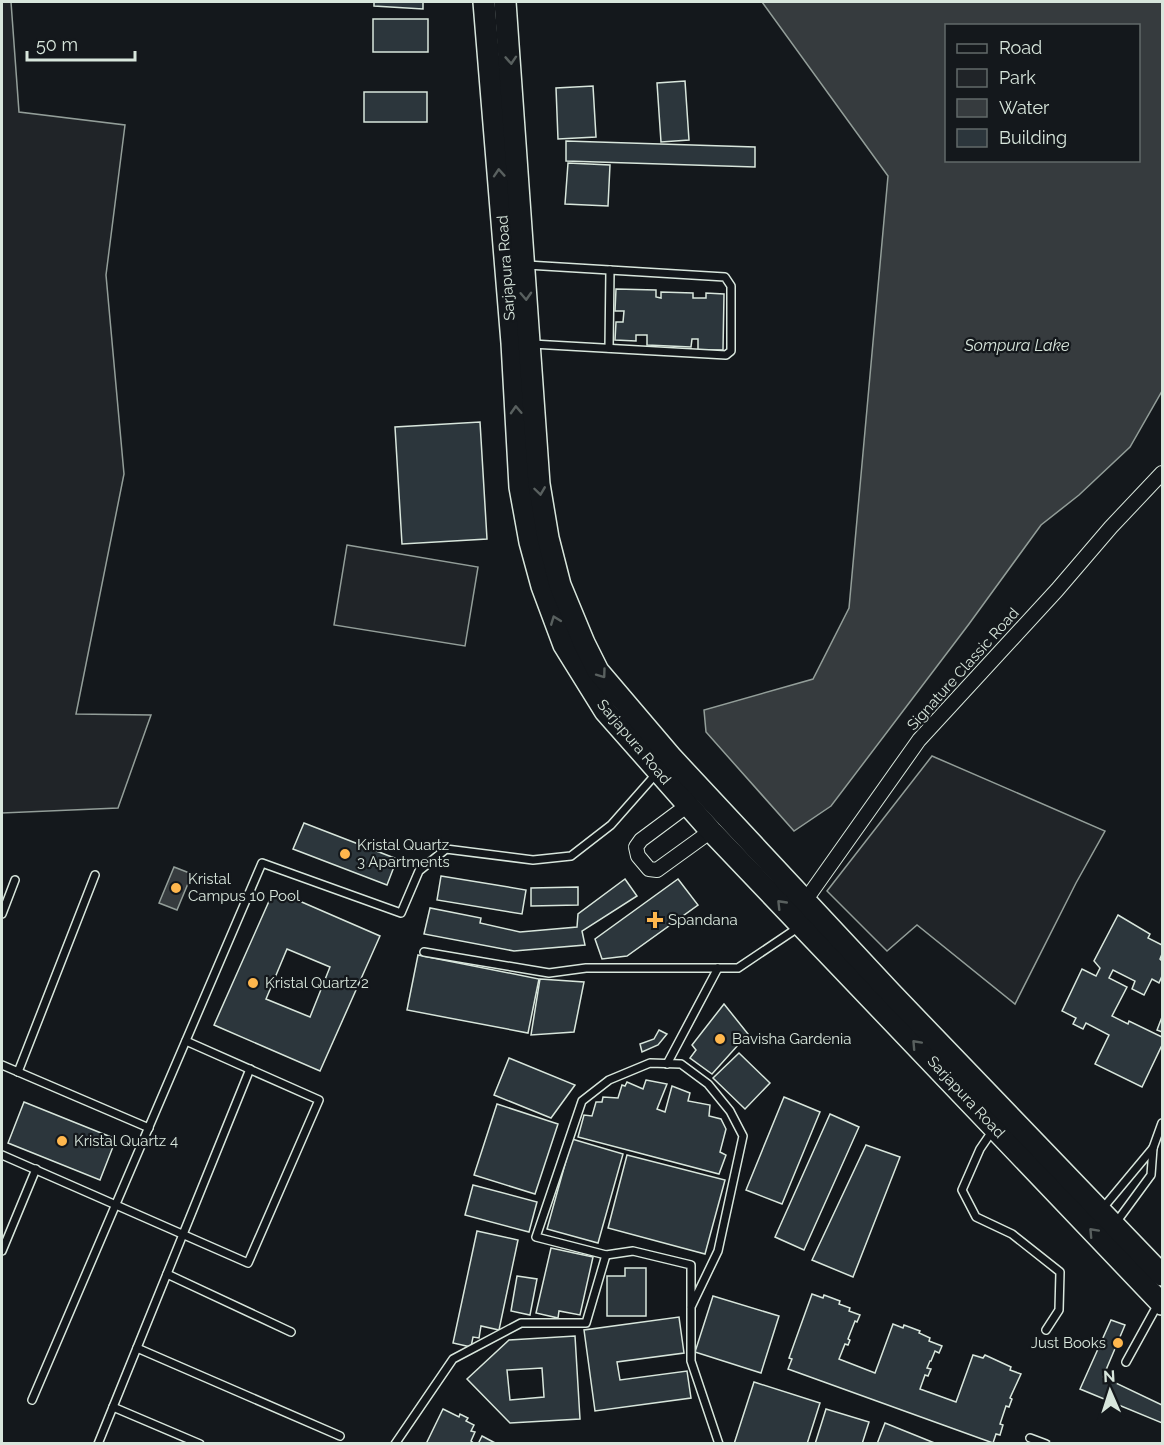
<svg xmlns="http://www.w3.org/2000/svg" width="1164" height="1445" viewBox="0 0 1164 1445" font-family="Raleway,sans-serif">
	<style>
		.green { fill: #202428; stroke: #939e99; stroke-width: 1.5 }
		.water { fill: #363b3e; stroke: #939e99; stroke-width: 1.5; fill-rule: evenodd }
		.building { fill: #2c363c; stroke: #d8e6dc; stroke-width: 1.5; fill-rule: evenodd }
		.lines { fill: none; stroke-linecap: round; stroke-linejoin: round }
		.service-casing { stroke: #d8e6dc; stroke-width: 10 }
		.minor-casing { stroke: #d8e6dc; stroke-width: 16 }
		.primary-casing { stroke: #d8e6dc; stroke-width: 24 }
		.service { stroke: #14181c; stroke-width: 7 }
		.minor { stroke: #14181c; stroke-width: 14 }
		.primary { stroke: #14181c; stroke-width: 21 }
		.oneway { stroke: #59605f }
		.poi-dot { fill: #ffb74d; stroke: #14181c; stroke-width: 2 }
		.labels { text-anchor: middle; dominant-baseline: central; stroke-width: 4.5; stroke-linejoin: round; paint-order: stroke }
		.street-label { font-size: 15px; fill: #d8e6dc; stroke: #14181c }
		.poi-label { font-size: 15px; fill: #d8e6dc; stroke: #14181c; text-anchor: start }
		.water-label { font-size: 16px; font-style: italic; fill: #d8e6dc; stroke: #14181c }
	</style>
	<rect width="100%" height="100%" fill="#14181c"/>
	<g class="green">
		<polygon points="2,2 11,2 19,112 125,125 106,275 124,474 76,714 151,715 118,808 2,813"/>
		<polygon points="347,545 478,567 465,646 334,625"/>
		<polygon points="932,756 1105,831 1076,883 1015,1004 917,925 887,951 827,891"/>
	</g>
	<g class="water">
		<path d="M762,2H1162V391L1130,447L1079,495L1041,525L969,624L831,806L794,831L706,732L704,710L813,679L849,608L888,176ZM946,26H1138V160H946Z"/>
		<polygon points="174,867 192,874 177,910 159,903"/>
	</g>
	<g class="building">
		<polygon points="374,2 423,2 423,9 374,6"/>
		<rect x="373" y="19" width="55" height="33"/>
		<polygon points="685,81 689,140 661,142 657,83"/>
		<polygon points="593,86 596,137 558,139 556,88"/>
		<rect x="364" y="92" width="63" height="30"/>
		<polygon points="566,141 755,147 755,167 566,161"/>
		<polygon points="568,163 610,165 608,206 565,204"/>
		<polygon points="616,289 656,290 656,297 661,298 661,292 693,293 693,298 706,298 706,293 724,294 723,350 698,350 698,339 692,339 691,347 647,345 647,335 636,335 636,341 615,340 616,322 623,322 624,311 615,311"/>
		<polygon points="480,422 487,539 402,544 395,427"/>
		<polygon points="304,823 397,859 387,885 293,849"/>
		<polygon points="441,876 526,890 522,914 437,900"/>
		<polygon points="625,879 637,896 582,931 585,945 514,951 424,934 430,908 481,918 480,923 520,932 577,927 578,914"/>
		<polygon points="678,879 698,905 627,956 602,959 595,939"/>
		<polygon points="578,887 578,905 531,906 531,888"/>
		<path d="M274,890L380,936L320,1071L214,1025ZM287,949L330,967L310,1017L266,999Z"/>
		<polygon points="1118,915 1150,934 1148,938 1162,945 1162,954 1160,959 1162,961 1162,976 1159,983 1152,979 1144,995 1132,989 1135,981 1113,970 1109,978 1127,987 1112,1016 1128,1024 1129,1021 1162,1037 1162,1045 1142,1087 1095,1064 1109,1035 1086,1023 1083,1029 1073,1024 1076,1018 1062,1011 1082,969 1096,976 1100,968 1094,961"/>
		<polygon points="418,955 539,979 528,1033 407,1010"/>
		<polygon points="540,979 584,982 574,1032 531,1035"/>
		<polygon points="724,1004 748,1034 712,1074 690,1058 696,1050 692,1045"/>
		<polygon points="1162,1017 1162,1032 1157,1030"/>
		<polygon points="659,1030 667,1034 658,1045 642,1052 640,1044 654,1039"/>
		<polygon points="739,1053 770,1083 745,1109 713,1078"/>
		<polygon points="509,1058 575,1085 551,1118 494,1095"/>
		<polygon points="646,1080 667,1084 657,1109 665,1112 672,1086 690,1093 688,1101 710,1105 709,1116 721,1119 726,1129 720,1152 726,1155 719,1174 578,1137 584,1115 592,1116 596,1102 602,1102 603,1097 618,1098 622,1085 625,1086 627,1082 643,1089"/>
		<polygon points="784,1097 820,1112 782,1204 746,1190"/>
		<polygon points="24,1102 116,1139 100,1180 8,1143"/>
		<polygon points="497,1104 558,1124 535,1194 474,1175"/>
		<polygon points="830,1114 859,1127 804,1250 775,1237"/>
		<polygon points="572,1139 623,1154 598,1243 547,1229"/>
		<polygon points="866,1145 900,1157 853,1277 812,1260"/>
		<polygon points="627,1155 725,1180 705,1254 608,1228"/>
		<polygon points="473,1185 537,1202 529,1232 465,1215"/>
		<polygon points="477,1231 518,1240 499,1330 481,1326 479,1338 473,1337 471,1347 453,1343"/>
		<polygon points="551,1248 593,1257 580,1315 559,1311 558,1318 536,1313"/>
		<polygon points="625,1268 646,1268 646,1316 607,1316 607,1276 625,1276"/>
		<polygon points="517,1276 537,1279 530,1315 511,1311"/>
		<polygon points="812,1294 823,1298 824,1295 840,1301 839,1304 850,1308 849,1311 860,1315 857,1322 855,1321 848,1339 850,1340 848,1345 845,1344 839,1359 875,1373 893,1324 903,1328 904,1325 920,1331 919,1333 930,1338 929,1341 942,1346 939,1353 935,1351 931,1361 930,1361 927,1368 931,1369 928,1376 925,1375 920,1389 956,1402 973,1355 983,1358 985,1355 1011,1367 1010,1370 1021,1374 1010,1398 1012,1399 1009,1407 1006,1406 1000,1424 1003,1425 1000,1435 996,1434 993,1443 788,1369 792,1359 789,1358"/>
		<polygon points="713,1296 779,1316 761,1373 695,1352"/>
		<polygon points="679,1317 684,1353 617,1362 620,1380 687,1371 691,1398 595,1411 584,1330"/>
		<polygon points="1111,1320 1125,1325 1103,1377 1162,1405 1162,1423 1080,1389"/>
		<path d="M575,1336L580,1419L510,1423L467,1379L509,1340ZM542,1368L544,1397L510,1400L507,1370Z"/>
		<polygon points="754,1382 820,1403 807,1444 734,1444"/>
		<polygon points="443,1409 459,1417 460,1414 468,1418 466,1421 474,1425 471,1431 475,1432 471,1441 475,1444 426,1444"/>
		<polygon points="826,1409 869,1422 862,1444 815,1444"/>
		<polygon points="885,1423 937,1444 877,1444"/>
		<polygon points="482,1436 497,1444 478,1444"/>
	</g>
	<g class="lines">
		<defs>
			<g id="service">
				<polyline points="527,265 725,277 731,286 731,351 726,355 532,344"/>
				<polyline points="609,348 610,270"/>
				<polyline points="2,914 15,880"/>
				<polyline points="424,952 549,973 586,968 738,968 799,927"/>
				<polyline points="667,1064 718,968"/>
				<polyline points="2,1065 149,1128"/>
				<polyline points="18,1072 95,875"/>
				<polyline points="993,1130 980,1149 962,1190 976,1217 1012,1234 1060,1272 1059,1310 1046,1330"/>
				<polyline points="2,1155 248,1263 319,1100 186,1041"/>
				<polyline points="1103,1208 1153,1148"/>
				<polyline points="1115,1224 1151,1175 1153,1148 1162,1123"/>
				<polyline points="2,1251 36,1169"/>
				<polyline points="167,1274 291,1332"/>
				<polyline points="691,1307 718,1251 743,1136 730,1111 708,1084 681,1064 650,1063 609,1080 582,1101 536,1237 606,1255 633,1251 691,1265 691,1361 719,1444"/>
				<polyline points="137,1348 340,1436"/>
				<polyline points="1126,1362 1158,1304"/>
				<polyline points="32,1400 262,863 401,913 419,871 446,849 533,860 571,856 611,825 656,774"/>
				<polyline points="113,1407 200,1444"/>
				<polyline points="1030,1438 1046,1444"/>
				<polyline points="98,1444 250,1069"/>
				<polyline points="395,1444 453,1359 521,1323 586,1323 606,1255"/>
			</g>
			<g id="minor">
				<polyline points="688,805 641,840 636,847 638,856 649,869 657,870 711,831"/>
				<polyline points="805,901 919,740 1057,590 1111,527 1162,473"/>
			</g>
			<g id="primary">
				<polyline points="484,2 512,343 520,487 530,542 542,586 564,645 605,711 711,831 1162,1304"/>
				<polyline points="505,2 539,484 548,538 560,585 584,643 598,671 672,758 891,993 1162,1275"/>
			</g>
		</defs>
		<use href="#service" class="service-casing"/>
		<use href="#minor" class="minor-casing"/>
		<use href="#primary" class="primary-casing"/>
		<use href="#service" class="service"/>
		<use href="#minor" class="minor"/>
		<use href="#primary" class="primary"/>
	</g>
	<defs><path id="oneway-chevron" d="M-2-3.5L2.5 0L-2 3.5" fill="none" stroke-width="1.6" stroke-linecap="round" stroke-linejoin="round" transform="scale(1.5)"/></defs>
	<g class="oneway">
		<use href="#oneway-chevron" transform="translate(511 60) rotate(86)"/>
		<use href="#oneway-chevron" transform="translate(499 173) rotate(-94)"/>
		<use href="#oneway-chevron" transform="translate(526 296) rotate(87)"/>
		<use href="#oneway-chevron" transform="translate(516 410) rotate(-93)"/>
		<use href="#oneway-chevron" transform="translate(540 491) rotate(82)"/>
		<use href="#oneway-chevron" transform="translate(555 620) rotate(-111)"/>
		<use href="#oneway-chevron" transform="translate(602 674) rotate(54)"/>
		<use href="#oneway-chevron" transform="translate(781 904) rotate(-134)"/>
		<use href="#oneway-chevron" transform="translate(916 1044) rotate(-133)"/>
		<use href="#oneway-chevron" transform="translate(1093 1232) rotate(-133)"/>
	</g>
	<g class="poi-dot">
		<circle cx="345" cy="854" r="6"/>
		<circle cx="176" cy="888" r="6"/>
		<path d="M652 911h6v6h6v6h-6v6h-6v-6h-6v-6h6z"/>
		<circle cx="253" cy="983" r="6"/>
		<circle cx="720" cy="1039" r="6"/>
		<circle cx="62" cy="1141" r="6"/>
		<circle cx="1118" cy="1343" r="6"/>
	</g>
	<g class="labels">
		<g class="street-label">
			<text transform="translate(506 268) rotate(-94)">Sarjapura Road</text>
			<text transform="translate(963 669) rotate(-48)">Signature Classic Road</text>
			<text transform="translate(634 742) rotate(50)">Sarjapura Road</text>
			<text transform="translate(966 1097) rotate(47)">Sarjapura Road</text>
		</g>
		<g class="poi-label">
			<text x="357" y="845">Kristal Quartz<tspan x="357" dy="17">3 Apartments</tspan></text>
			<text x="188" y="879">Kristal<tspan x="188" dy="17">Campus 10 Pool</tspan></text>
			<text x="668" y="920">Spandana</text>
			<text x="265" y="983">Kristal Quartz 2</text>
			<text x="732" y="1039">Bavisha Gardenia</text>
			<text x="74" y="1141">Kristal Quartz 4</text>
			<text x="1106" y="1343" text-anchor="end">Just Books</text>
		</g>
		<g class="water-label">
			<text x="1017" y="345">Sompura Lake</text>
		</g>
	</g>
	<rect width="1164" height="1445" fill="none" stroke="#d8e6dc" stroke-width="6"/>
	<rect x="945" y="24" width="195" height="138" fill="#14181c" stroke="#626a69" stroke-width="1.5"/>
	<rect x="957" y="44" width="30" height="9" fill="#14181c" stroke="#626a69" stroke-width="1.5"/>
	<text x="999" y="54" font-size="18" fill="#d8e6dc">Road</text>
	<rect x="957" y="69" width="30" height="18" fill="#202428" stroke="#626a69" stroke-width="1.5"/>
	<text x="999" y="84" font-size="18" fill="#d8e6dc">Park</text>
	<rect x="957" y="99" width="30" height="18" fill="#363b3e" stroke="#626a69" stroke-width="1.5"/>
	<text x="999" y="114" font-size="18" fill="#d8e6dc">Water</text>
	<rect x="957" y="129" width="30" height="18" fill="#2c363c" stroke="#626a69" stroke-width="1.5"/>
	<text x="999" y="144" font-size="18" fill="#d8e6dc">Building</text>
	<g transform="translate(1110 1391) rotate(357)" stroke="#14181c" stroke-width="4.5" paint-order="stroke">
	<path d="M0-4.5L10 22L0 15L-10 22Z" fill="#d8e6dc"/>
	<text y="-9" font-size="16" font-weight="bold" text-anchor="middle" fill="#d8e6dc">N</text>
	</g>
	<path d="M27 51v9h108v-9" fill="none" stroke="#d8e6dc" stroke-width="3"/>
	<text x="36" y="51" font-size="18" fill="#d8e6dc" stroke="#14181c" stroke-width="4.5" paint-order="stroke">50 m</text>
</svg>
